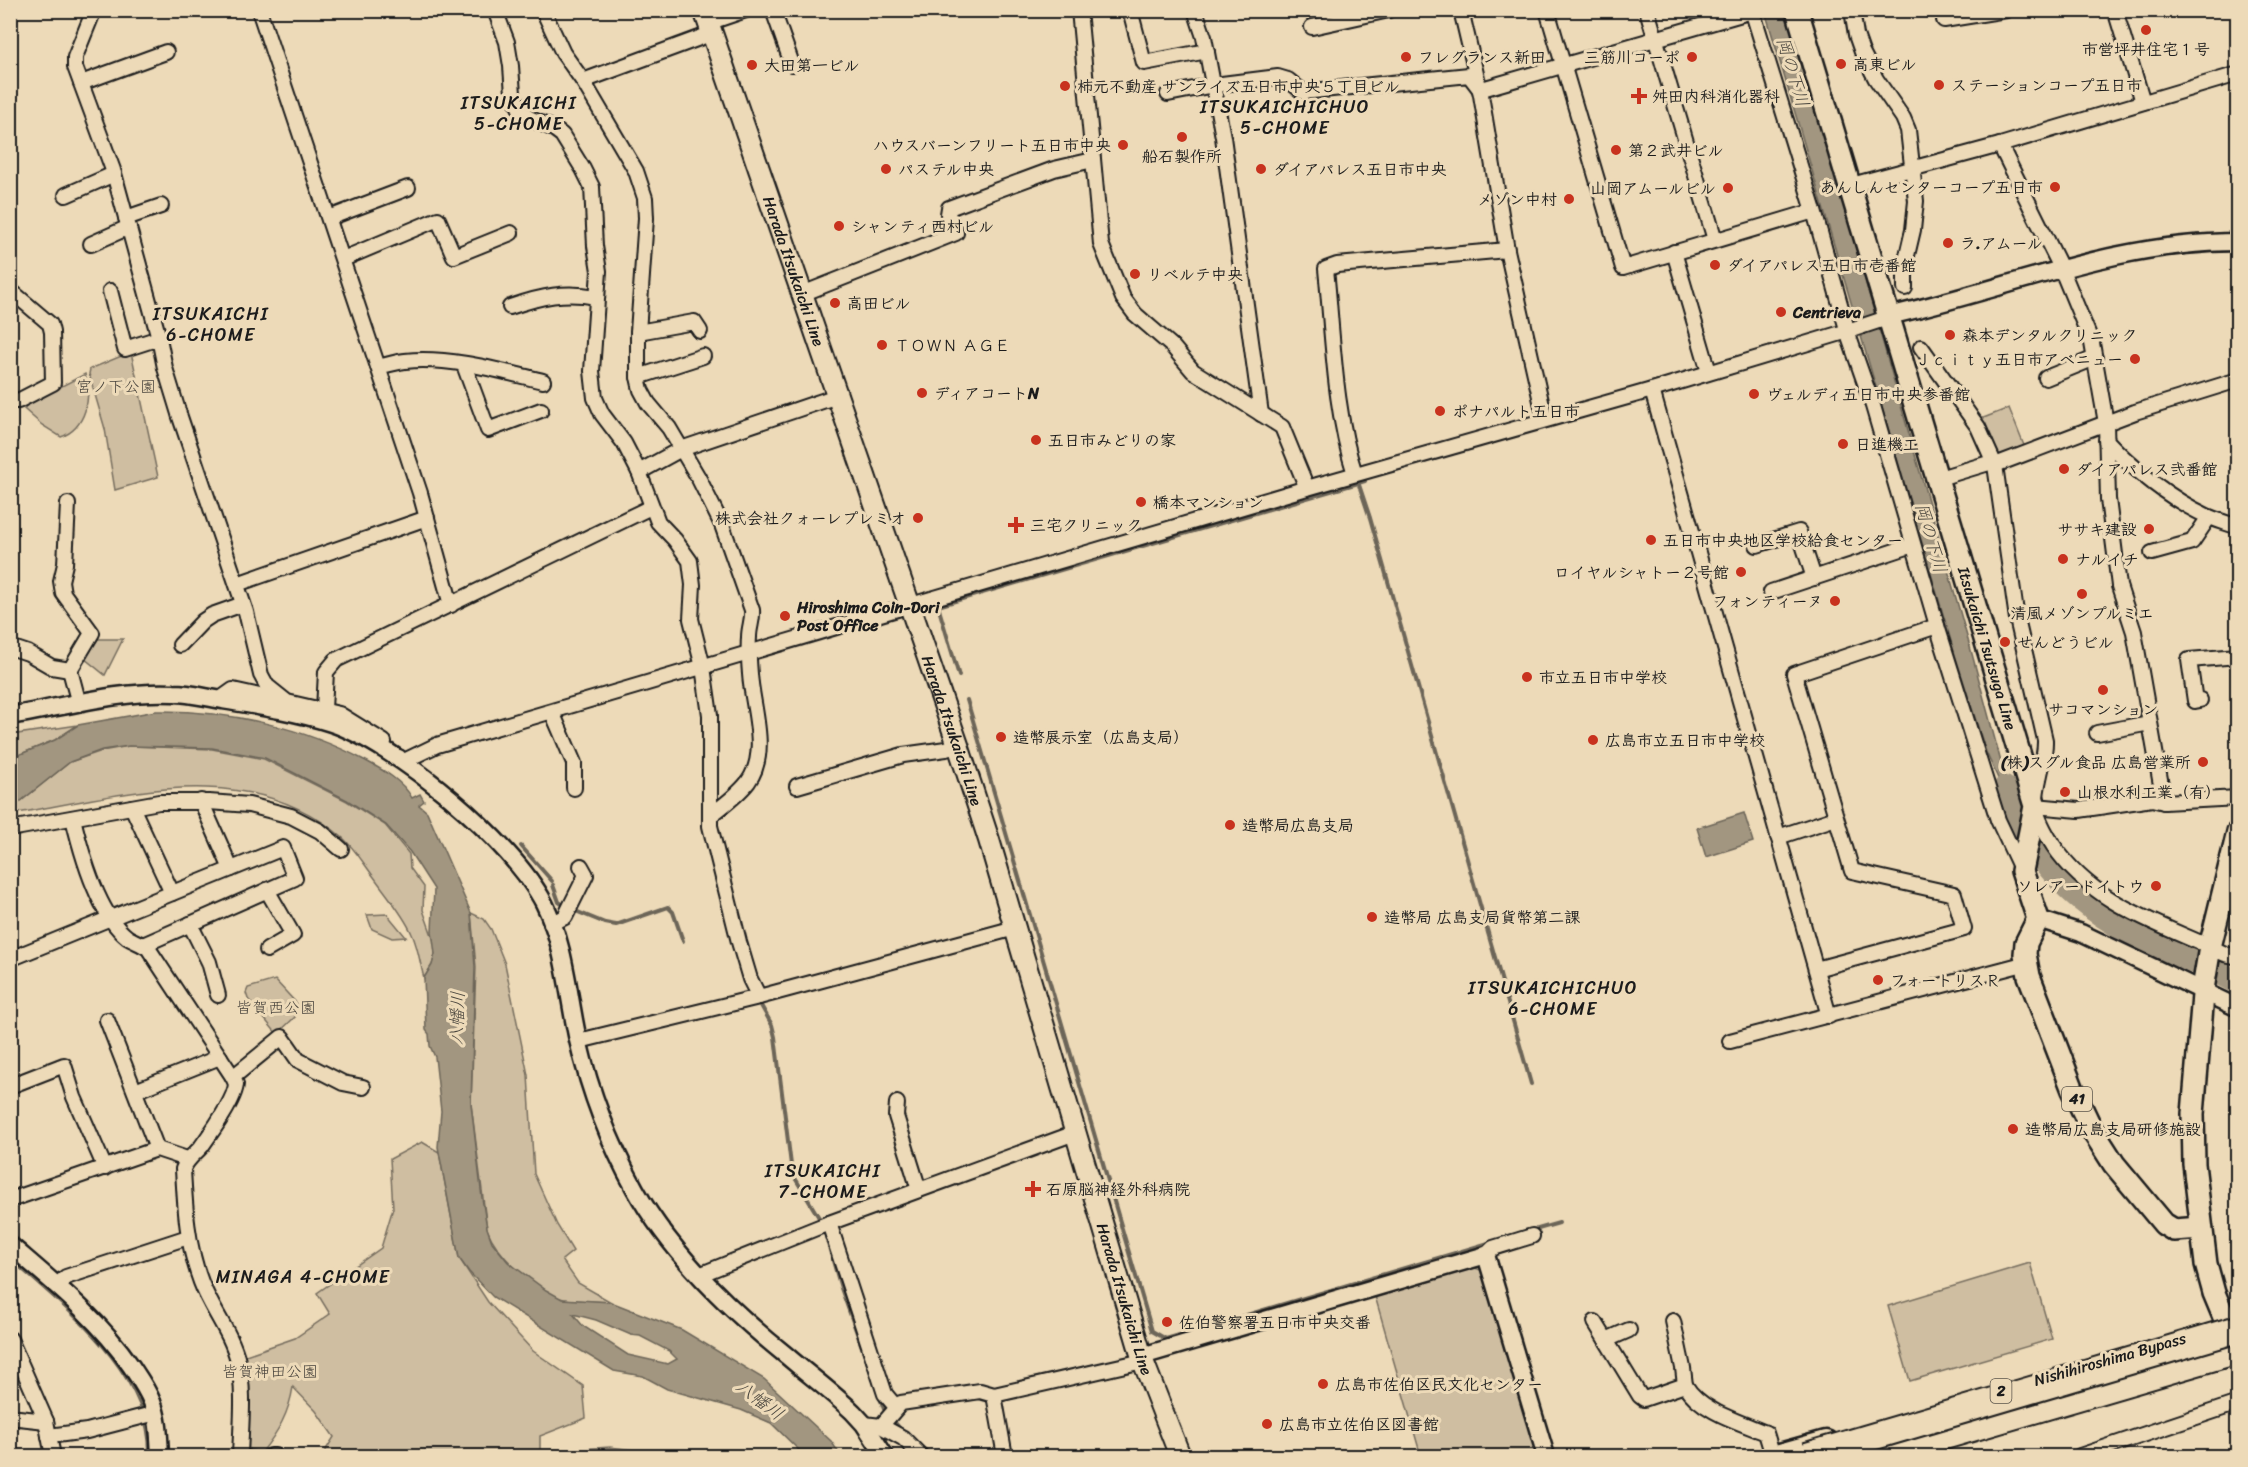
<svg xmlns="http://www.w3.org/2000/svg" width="2248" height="1467" viewBox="0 0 2248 1467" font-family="Sriracha,'Klee One',sans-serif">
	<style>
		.green { fill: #cfbea1; stroke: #766d5e; stroke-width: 1.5 }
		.water { fill: #a29680; stroke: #6c6558; stroke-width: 1.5; fill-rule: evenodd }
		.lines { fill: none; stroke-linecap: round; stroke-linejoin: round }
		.stream { stroke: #6c6558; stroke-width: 4 }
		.river { stroke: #a29680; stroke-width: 24 }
		.minor-casing { stroke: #1c1c1c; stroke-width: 18 }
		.tertiary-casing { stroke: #1c1c1c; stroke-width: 21 }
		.secondary-casing { stroke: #1c1c1c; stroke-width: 24 }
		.primary-casing { stroke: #1c1c1c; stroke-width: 26 }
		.trunk-casing { stroke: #1c1c1c; stroke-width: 27 }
		.motorway-casing { stroke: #1c1c1c; stroke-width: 30 }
		.minor { stroke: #eddab8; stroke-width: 14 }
		.tertiary { stroke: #eddab8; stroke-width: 16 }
		.secondary { stroke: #eddab8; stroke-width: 20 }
		.primary { stroke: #eddab8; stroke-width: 21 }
		.trunk { stroke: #eddab8; stroke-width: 22 }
		.motorway { stroke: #eddab8; stroke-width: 26 }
		.motorway-bridge-casing { stroke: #1c1c1c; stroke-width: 30; stroke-linecap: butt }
		.motorway-bridge { stroke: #eddab8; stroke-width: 26 }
		.poi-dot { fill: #c8321e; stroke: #eddab8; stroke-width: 2 }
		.labels { text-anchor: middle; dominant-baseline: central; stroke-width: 6; stroke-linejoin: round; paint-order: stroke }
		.shield { fill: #eddab8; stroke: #5b554b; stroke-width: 1.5 }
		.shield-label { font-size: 15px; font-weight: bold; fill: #1c1c1c }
		.poi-label { font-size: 16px; font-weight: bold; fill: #1c1c1c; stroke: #eddab8; text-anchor: start }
		.street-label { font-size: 16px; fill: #1c1c1c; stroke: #eddab8 }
		.park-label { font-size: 16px; fill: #49443d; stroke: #eddab8 }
		.water-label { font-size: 18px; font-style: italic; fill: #4b473f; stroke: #eddab8 }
		.neighbourhood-label { font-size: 18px; letter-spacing: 1.5px; fill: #1c1c1c; stroke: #eddab8 }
	</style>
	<rect width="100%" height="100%" fill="#eddab8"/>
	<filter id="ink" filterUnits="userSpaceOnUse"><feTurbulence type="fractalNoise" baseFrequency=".0167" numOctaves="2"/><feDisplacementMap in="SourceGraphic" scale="12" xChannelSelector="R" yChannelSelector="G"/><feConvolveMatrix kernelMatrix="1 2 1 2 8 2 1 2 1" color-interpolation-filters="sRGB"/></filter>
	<g filter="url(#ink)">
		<g class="green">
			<polygon points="131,352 158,477 115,490 105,429 89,374 90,369"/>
			<path d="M85,374C92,397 86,428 61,437L42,425L24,409L27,404Z"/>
			<polygon points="2009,408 2025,448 1999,459 1981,419"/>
			<polygon points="98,639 123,639 105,675 84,658"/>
			<polygon points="78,725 55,740 11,758 11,735"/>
			<path d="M129,746L212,749L264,759L347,801L385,825L409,854L410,868L424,887L423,910L435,944V955L432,965L424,978C420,963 418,947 412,934C404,915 386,894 374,877C364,864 355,849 343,838C248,755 120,796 11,814V809L70,762L102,751Z"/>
			<path d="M471,913L484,919L491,929L505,964L528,1075L534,1174L557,1225L573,1251L562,1260L578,1283L611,1302C596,1301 579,1301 564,1299C536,1293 497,1255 487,1229L471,1104L476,967Z"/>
			<polygon points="387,914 406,937 392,938 372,929 367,915"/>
			<polygon points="275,980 299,1006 295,1017 277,1034 248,999 246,993 248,988"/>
			<path d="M422,1142L439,1152L459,1258L488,1302L533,1351L583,1386L586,1418L540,1436V1456H322L334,1437L316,1411L293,1387C289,1413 278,1432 262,1452L245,1449L247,1374L243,1356L295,1338L330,1314L317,1293L381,1248L393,1208L390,1159Z"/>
			<polygon points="2030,1263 2052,1339 1910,1381 1888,1306"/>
			<polygon points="1472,1267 1484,1271 1543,1456 1421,1456 1375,1296"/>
			<polygon points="610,1447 681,1456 541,1456 541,1452"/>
		</g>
		<g class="water">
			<polygon points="1765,11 1788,11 1972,654 2016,818 1986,752 1956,658"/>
			<path d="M156,711C227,710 303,727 366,761C383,770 403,781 412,798L420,794L424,801L419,805L427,812L471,913L475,967L471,1104L482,1198L487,1228L492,1242L508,1262L546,1290L562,1299L611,1302L682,1330L764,1379L831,1441L841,1456H805L771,1423L741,1410L667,1389L643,1376L614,1371L493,1297L469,1272L459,1258L438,1147L441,1111L435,1057L430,1046L429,1034L426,1030L424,978L432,965L435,954L432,931L434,889L410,852L386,825L347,800L265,758L212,748L129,746L102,750L70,762L11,809V758L55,740L78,725ZM573,1314L596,1320L631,1335L640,1336L669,1351L677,1359L668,1364L628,1355L583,1326Z"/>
			<polygon points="1744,813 1753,842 1706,857 1697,828"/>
		</g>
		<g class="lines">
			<g class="stream">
				<polyline points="1358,482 1370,518 1531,1084"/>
				<polyline points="938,606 1365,481"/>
				<polyline points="930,610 938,606 959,676"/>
				<polyline points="967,700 1152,1331 1166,1339 1492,1242"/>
				<polyline points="521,846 552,881"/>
				<polyline points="553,885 559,902 565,906"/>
				<polyline points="573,910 605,923 616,925 668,907 673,912 683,941"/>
				<polyline points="2216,970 2238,970"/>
				<polyline points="759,1002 772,1025 775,1037 792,1173 821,1221"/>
				<polyline points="824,1230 841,1288 884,1409"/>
				<polyline points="1531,1231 1559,1223"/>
				<path d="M10,1258C67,1309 152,1372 150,1456"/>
				<polyline points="892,1419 902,1431"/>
			</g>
			<path class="river" d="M2005,788C2033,865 2081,911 2155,945C2183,958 2211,967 2238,983"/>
			<defs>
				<g id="minor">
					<polyline points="94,10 75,57 75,67 113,170 159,338 165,368 179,414 246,612 261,675 267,686 287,702 339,714 384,742"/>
					<polyline points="259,10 420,493 451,605"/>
					<polyline points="495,10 507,42 511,66 513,94 521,111 529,118 554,129 562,135 583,169 592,187 595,246 599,271 592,371 595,398 602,414 624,443 639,472 658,522 675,540 690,561 693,585 691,619 703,667 710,715 710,826 739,942 750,979 759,997"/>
					<path d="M543,10L563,53L583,81L636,171L645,198L646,218L638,332V377L641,390L648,403L669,428L698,477L722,525L752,610C753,620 749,627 749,637C748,649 749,662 750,674C752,707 770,752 748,782C738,795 723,806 710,816"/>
					<polyline points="773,10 792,64"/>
					<polyline points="1079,10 1101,244 1123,298 1135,314 1172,346 1193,371 1282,427 1307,488"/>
					<polyline points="1130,10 1144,63 1207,51"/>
					<polyline points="1195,10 1204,37 1223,137 1261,414"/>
					<polyline points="1461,10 1481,95 1507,250 1545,419"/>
					<polyline points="1547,10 1623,268 1814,211"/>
					<polyline points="1647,10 1715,240"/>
					<polyline points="1752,10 1814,211 1850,340 1873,406 1938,629 1998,820 2022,871"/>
					<polyline points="1852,10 1856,35 1862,52 1876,79 1903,118 1908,130 1916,201 1913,230 1905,264 1905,288"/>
					<polyline points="2115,10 2143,102"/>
					<polyline points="1944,20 2006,10"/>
					<polyline points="708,23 746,10"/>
					<polyline points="1312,27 1389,10"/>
					<polyline points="583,81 713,33"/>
					<polyline points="81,83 166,52"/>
					<polyline points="1168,94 1214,85 1278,77 1288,80 1303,92 1469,75 1479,88 1482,89 1752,11"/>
					<polyline points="2000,145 2061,268 2092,343 2106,423 2108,499 2119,586 2134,632 2164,802"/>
					<polyline points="1848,186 2000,145 2238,74"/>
					<polyline points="66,195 114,174"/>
					<polyline points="126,218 161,206"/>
					<polyline points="329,218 408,188"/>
					<polyline points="91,244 129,227"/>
					<polyline points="1674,252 1709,372"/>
					<polyline points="343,259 438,219 454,256 511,233"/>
					<polyline points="10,290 50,324 52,332 53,383 18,401 10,401"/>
					<polyline points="110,291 125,349 159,338"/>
					<polyline points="802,294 956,233 948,214 949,208 1054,169 1093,160"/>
					<path d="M510,307C542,296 564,291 597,297"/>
					<polyline points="638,332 694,322 700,331"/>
					<path d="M1921,347L1978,427L1995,465L2017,619L2045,740C2046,761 2033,791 2036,808C2038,821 2046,834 2053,845C2094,906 2162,924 2225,954L2238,957"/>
					<polyline points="464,365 488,430 541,410"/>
					<path d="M378,367C387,365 396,362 405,361C448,356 501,371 543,381"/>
					<polyline points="638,377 703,356"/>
					<polyline points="2046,378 2095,358"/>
					<polyline points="1652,390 1829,1016"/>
					<path d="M2106,440C2133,469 2170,499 2207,516C2216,520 2227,523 2238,527"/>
					<polyline points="639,472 681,449 837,396"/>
					<path d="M1355,474C1334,410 1333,336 1326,269L1337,265L1507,250"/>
					<polyline points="1936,479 1989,463 1995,465 2135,412 2238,380"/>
					<polyline points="68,504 65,564 61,581 63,593 92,633 70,670 79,704"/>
					<polyline points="1757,545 1799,532 1814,578"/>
					<polyline points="2152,553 2192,542 2209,517"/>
					<polyline points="237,584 427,518"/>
					<polyline points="1771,592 1913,545"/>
					<polyline points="180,645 203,621 212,615 243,604"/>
					<polyline points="10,647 28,653 52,667 70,670"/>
					<polyline points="219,700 233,690 282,701"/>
					<polyline points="2200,700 2195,701 2189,660 2238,656"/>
					<polyline points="324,709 326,672 336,660 651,507"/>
					<polyline points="552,712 574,763 574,788"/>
					<polyline points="2097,733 2150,723"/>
					<polyline points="399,757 402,762 437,745 1307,488 1652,390 1848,331 1881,320 1888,316"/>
					<polyline points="797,786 903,755 946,749 958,745"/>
					<polyline points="201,801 231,869"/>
					<polyline points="2035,806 2079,810 2152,799 2164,802 2238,798"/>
					<polyline points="132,807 172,893"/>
					<path d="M73,818C81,852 98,914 127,937C133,941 142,944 148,948L233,1077"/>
					<polyline points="10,829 159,802 209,802 249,805 291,816 320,831 341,849"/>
					<polyline points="1778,837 1836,818"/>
					<polyline points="190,924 209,962 218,995"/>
					<polyline points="551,924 565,917 586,875 581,866"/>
					<polyline points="267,950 293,935 267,890"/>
					<polyline points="10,959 283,848 295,878 143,945"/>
					<polyline points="1816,969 1964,929 1954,894 1852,871 1794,674 1937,626"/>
					<polyline points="107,1020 157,1149"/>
					<polyline points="579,1041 759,997 1015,928"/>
					<polyline points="1730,1041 2027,963"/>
					<polyline points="10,1086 64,1065 74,1097 105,1168"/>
					<polyline points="135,1091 220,1057"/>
					<polyline points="897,1103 896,1116 919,1190"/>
					<polyline points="10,1200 157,1149 187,1159"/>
					<polyline points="829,1223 885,1394 896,1407"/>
					<polyline points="1486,1255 1493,1248 1532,1236"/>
					<polyline points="699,1275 829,1223 1075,1133"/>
					<polyline points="57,1285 66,1277 188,1237"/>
					<polyline points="1673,1321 1683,1368 1685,1385"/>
					<path d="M1595,1322L1640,1396L1644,1399L1685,1385C1700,1411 1739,1422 1766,1433L1773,1456"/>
					<polyline points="10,1339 46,1421 53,1456"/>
					<polyline points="1606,1340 1629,1330"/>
					<polyline points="994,1395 1005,1456"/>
					<polyline points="10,1417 46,1421"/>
					<polyline points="864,1424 881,1426 901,1403 980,1391 994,1395 1143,1361"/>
					<polyline points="881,1426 903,1438 921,1456"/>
					<polyline points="49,1436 87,1431 156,1413"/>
					<path d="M240,1456C241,1425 245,1391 238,1361C231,1332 211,1309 201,1282C187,1245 185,1208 183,1169C187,1159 194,1155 201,1147C211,1133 235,1100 236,1084L233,1077L282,1037L298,1060L343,1083L363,1087"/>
					<polyline points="271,1456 275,1456"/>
					<polyline points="2080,1456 2238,1403"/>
				</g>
				<g id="tertiary">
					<path d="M1888,316C2006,290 2113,242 2238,242"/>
					<path d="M10,716C64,707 120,690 174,693C191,693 207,698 223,700C259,706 297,712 331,723C396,744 513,842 544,903C565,945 568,995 578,1040C590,1092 609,1142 635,1189C670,1252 731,1311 787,1356C809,1375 832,1392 853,1412L864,1424L885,1456"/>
					<polyline points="2038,919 2081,933 2238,1008"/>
					<path d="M10,1245C54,1283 98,1318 131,1366C139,1378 147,1389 152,1402C159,1419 159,1438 160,1456"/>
					<polyline points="1142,1356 1486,1255 1546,1456"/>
				</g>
				<g id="secondary">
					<path id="s1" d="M704,10L958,745L989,840L1143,1361L1180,1456"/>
				</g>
				<g id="primary">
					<path id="s2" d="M1797,10L2035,806L2022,871L2038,919L2026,943L2025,954L2029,976L2073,1090L2091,1128L2114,1164L2164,1224L2174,1230L2201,1228"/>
					<polyline points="2236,1346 2214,1293 2206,1264 2194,1164 2193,1114 2204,983 2210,947 2238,832"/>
				</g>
				<polyline id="trunk" points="1776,1456 1826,1442"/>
				<polyline id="motorway" points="1876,1456 2238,1350"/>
			</defs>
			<use href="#minor" class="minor-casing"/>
			<use href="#tertiary" class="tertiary-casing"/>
			<use href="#secondary" class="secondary-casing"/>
			<use href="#primary" class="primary-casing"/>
			<use href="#trunk" class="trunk-casing"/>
			<use href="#motorway" class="motorway-casing"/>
			<use href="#minor" class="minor"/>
			<use href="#tertiary" class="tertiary"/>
			<use href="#secondary" class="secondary"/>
			<use href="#primary" class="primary"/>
			<use href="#trunk" class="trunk"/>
			<use href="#motorway" class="motorway"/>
			<defs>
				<polyline id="motorway-bridge" points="1807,1456 2238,1329"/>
			</defs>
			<use href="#motorway-bridge" class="motorway-bridge-casing"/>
			<use href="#motorway-bridge" class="motorway-bridge"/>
		</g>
	</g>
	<g class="poi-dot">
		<circle cx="2146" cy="30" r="6"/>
		<circle cx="1406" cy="57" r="6"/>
		<circle cx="1692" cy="57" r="6"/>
		<circle cx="1841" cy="64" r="6"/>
		<circle cx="752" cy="65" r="6"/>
		<circle cx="1939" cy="85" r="6"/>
		<circle cx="1065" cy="86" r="6"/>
		<path d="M1636 87h6v6h6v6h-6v6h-6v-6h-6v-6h6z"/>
		<circle cx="1182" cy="137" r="6"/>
		<circle cx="1123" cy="145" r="6"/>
		<circle cx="1616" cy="150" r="6"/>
		<circle cx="886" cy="169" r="6"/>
		<circle cx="1261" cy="169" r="6"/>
		<circle cx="2055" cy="187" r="6"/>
		<circle cx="1728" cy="188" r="6"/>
		<circle cx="1569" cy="199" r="6"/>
		<circle cx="839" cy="226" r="6"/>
		<circle cx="1948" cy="243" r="6"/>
		<circle cx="1715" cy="265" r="6"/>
		<circle cx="1135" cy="274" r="6"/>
		<circle cx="835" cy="303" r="6"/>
		<circle cx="1781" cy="312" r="6"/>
		<circle cx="1950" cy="335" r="6"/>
		<circle cx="882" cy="345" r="6"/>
		<circle cx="2135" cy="359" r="6"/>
		<circle cx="922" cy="393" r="6"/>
		<circle cx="1754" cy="394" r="6"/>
		<circle cx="1440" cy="411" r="6"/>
		<circle cx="1036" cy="440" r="6"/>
		<circle cx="1843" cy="444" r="6"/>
		<circle cx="2064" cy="469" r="6"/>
		<circle cx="1141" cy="502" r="6"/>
		<circle cx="918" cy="518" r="6"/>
		<path d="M1013 516h6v6h6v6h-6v6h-6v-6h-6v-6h6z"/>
		<circle cx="2149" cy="529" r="6"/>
		<circle cx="1651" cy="540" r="6"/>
		<circle cx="2063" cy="559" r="6"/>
		<circle cx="1741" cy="572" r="6"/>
		<circle cx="2082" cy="594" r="6"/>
		<circle cx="1835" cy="601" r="6"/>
		<circle cx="785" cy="616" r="6"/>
		<circle cx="2005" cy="642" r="6"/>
		<circle cx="1527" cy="677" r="6"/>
		<circle cx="2103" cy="690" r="6"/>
		<circle cx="1001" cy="737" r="6"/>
		<circle cx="1593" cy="740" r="6"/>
		<circle cx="2203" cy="762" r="6"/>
		<circle cx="2065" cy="792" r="6"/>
		<circle cx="1230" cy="825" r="6"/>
		<circle cx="2156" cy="886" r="6"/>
		<circle cx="1372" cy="917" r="6"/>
		<circle cx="1878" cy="980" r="6"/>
		<circle cx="2013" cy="1129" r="6"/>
		<path d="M1030 1180h6v6h6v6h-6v6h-6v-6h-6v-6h6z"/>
		<circle cx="1167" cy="1322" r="6"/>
		<circle cx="1323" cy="1384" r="6"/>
		<circle cx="1267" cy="1424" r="6"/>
	</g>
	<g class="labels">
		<g class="shield">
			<rect x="2062" y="1087" width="30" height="24" rx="4.5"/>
			<rect x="1990.5" y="1379" width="21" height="24" rx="4.5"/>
		</g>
		<g class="shield-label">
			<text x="2077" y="1099">41</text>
			<text x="2001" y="1391">2</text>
		</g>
		<g class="poi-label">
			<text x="2146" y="49" text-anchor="middle">市営坪井住宅１号</text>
			<text x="1418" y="57">フレグランス新田</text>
			<text x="1680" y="57" text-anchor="end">三筋川コーポ</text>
			<text x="1853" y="64">高東ビル</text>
			<text x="764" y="65">大田第一ビル</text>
			<text x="1951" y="85">ステーションコープ五日市</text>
			<text x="1077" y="86">柿元不動産 サンライズ五日市中央５丁目ビル</text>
			<text x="1652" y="96">舛田内科消化器科</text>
			<text x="1111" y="145" text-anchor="end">ハウスバーンフリート五日市中央</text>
			<text x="1628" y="150">第２武井ビル</text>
			<text x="1182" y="156" text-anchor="middle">船石製作所</text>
			<text x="898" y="169">パステル中央</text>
			<text x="1273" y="169">ダイアパレス五日市中央</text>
			<text x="2043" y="187" text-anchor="end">あんしんセンターコープ五日市</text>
			<text x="1716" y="188" text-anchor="end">山岡アムールビル</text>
			<text x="1557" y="199" text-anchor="end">メゾン中村</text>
			<text x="851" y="226">シャンティ西村ビル</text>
			<text x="1960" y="243">ラ.アムール</text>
			<text x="1727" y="265">ダイアパレス五日市壱番館</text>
			<text x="1147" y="274">リベルテ中央</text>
			<text x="847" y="303">高田ビル</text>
			<text x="1793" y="312">Centrieva</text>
			<text x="1962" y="335">森本デンタルクリニック</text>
			<text x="894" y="345">ＴＯＷＮ ＡＧＥ</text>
			<text x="2123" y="359" text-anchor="end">Ｊｃｉｔｙ五日市アベニュー</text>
			<text x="934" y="393">ディアコートN</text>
			<text x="1766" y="394">ヴェルディ五日市中央参番館</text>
			<text x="1452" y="411">ポナパルト五日市</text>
			<text x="1048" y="440">五日市みどりの家</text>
			<text x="1855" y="444">日進機工</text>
			<text x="2076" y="469">ダイアパレス弐番館</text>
			<text x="1153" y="502">橋本マンション</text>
			<text x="906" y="518" text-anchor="end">株式会社クォーレプレミオ</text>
			<text x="1030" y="525">三宅クリニック</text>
			<text x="2137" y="529" text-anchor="end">ササキ建設</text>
			<text x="1663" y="540">五日市中央地区学校給食センター</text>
			<text x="2075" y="559">ナルイチ</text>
			<text x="1729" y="572" text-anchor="end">ロイヤルシャトー２号館</text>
			<text x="1823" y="601" text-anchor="end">フォンティーヌ</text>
			<text x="797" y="607">Hiroshima Coin-Dori<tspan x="797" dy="18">Post Office</tspan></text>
			<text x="2082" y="613" text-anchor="middle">清風メゾンプルミエ</text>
			<text x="2017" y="642">せんどうビル</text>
			<text x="1539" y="677">市立五日市中学校</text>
			<text x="2103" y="709" text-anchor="middle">サコマンション</text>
			<text x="1013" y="737">造幣展示室（広島支局）</text>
			<text x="1605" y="740">広島市立五日市中学校</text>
			<text x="2191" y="762" text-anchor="end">(株)スグル食品 広島営業所</text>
			<text x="2077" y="792">山根水利工業（有）</text>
			<text x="1242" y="825">造幣局広島支局</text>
			<text x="2144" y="886" text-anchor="end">ソレアードイトウ</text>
			<text x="1384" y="917">造幣局 広島支局貨幣第二課</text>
			<text x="1890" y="980">フォートリスＲ</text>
			<text x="2025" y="1129">造幣局広島支局研修施設</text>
			<text x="1046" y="1189">石原脳神経外科病院</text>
			<text x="1179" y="1322">佐伯警察署五日市中央交番</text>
			<text x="1335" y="1384">広島市佐伯区民文化センター</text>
			<text x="1279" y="1424">広島市立佐伯区図書館</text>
		</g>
		<g class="street-label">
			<text stroke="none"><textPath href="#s1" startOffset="276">Harada Itsukaichi Line</textPath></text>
			<text stroke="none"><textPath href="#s2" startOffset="666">Itsukaichi Tsutsuga Line</textPath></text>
			<text stroke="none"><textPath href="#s1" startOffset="762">Harada Itsukaichi Line</textPath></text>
			<text stroke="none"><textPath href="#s1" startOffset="1356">Harada Itsukaichi Line</textPath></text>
			<text transform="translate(2110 1359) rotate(-16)">Nishihiroshima Bypass</text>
		</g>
		<g class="park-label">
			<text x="116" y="386">宮ノ下公園</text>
			<text x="276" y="1007">皆賀西公園</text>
			<text x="270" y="1371">皆賀神田公園</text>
		</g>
		<g class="water-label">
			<text transform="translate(1793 72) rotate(73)">岡の下川</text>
			<text transform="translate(1931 538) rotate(74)">岡の下川</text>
			<text transform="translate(457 1018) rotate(-88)">八幡川</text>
			<text transform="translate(760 1400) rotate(37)">八幡川</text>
		</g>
		<g class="neighbourhood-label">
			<text x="519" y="103">ITSUKAICHI<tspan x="519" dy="21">5-CHOME</tspan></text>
			<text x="1285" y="107">ITSUKAICHICHUO<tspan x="1285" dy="21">5-CHOME</tspan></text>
			<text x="211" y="314">ITSUKAICHI<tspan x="211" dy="21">6-CHOME</tspan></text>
			<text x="1553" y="988">ITSUKAICHICHUO<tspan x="1553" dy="21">6-CHOME</tspan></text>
			<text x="823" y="1171">ITSUKAICHI<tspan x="823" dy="21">7-CHOME</tspan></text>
			<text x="303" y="1277">MINAGA 4-CHOME</text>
		</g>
	</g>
	<rect width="2248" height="1467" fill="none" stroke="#eddab8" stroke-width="36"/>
	<rect x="18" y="18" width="2212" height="1431" fill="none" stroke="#1c1c1c" stroke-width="2" filter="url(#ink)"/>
</svg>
